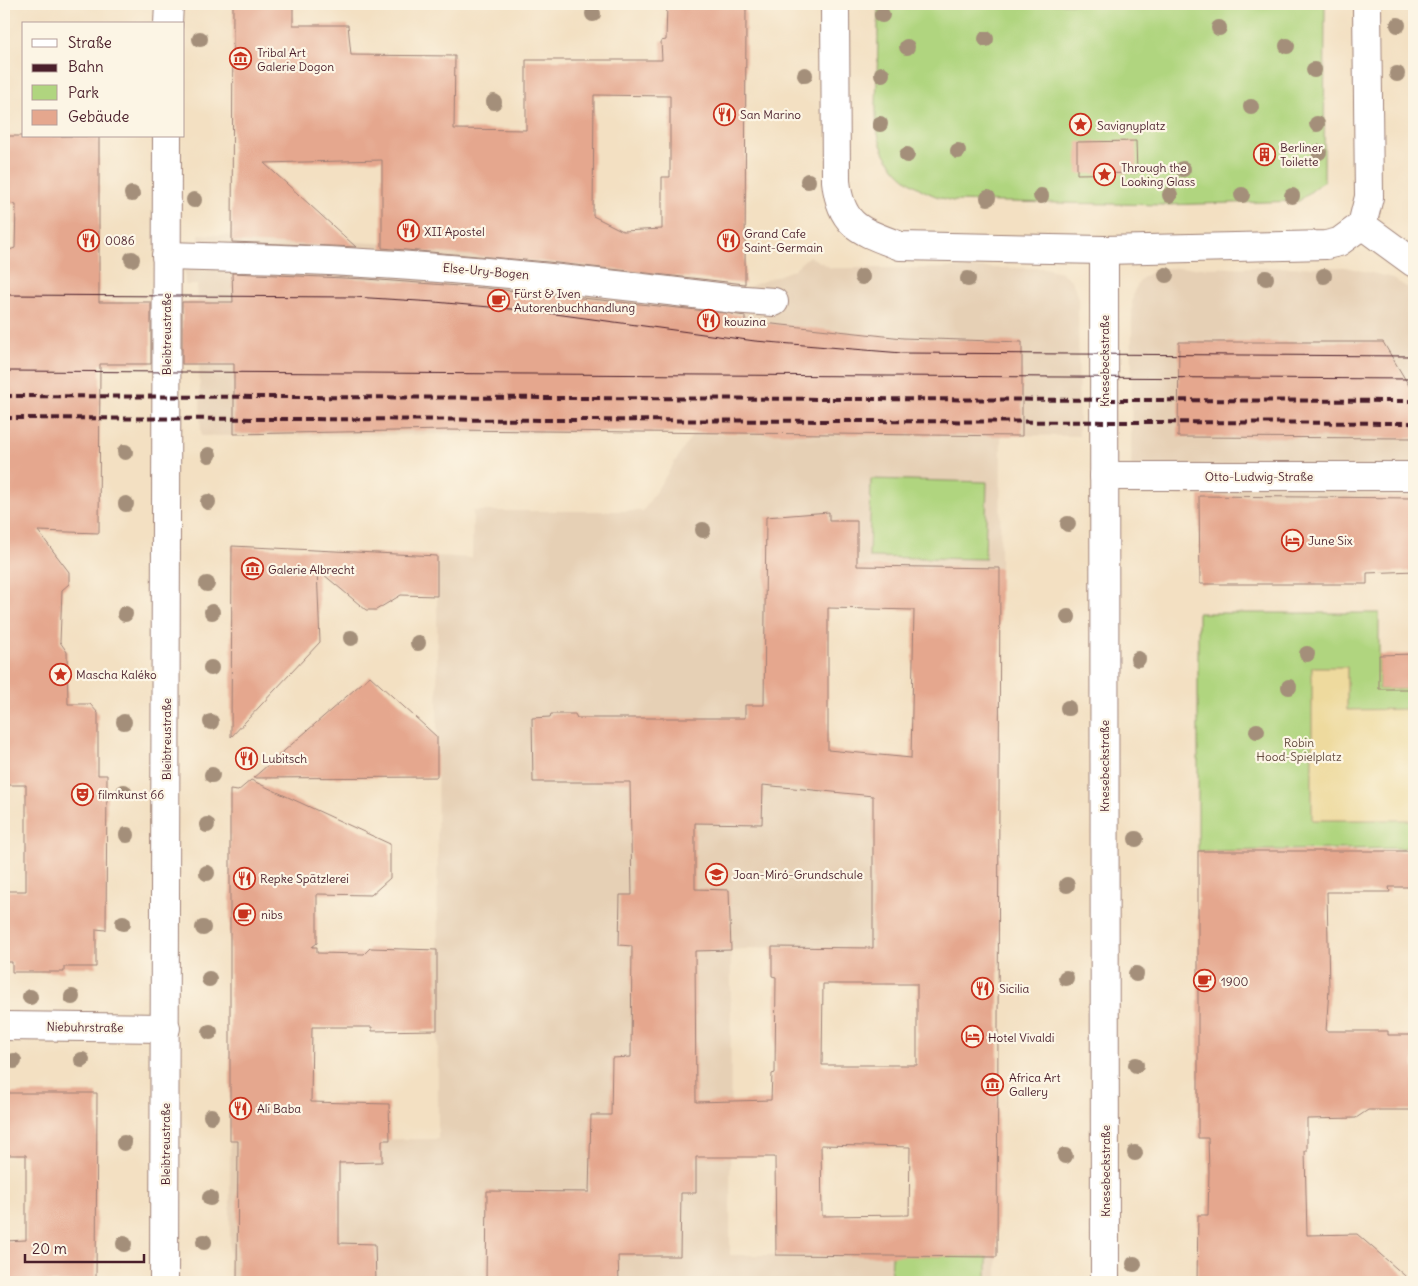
<svg xmlns="http://www.w3.org/2000/svg" width="1418" height="1286" viewBox="0 0 1418 1286" font-family="Delius,sans-serif">
	<style>
		.built { fill: #e6d0b5 }
		.green { fill: #b0d57f; stroke: #7d7a55 }
		.sand { fill: #eeda9e; stroke: #9c7c64 }
		.building { fill: #e5a78e; fill-rule: evenodd }
		.lines { fill: none; stroke-linecap: round; stroke-linejoin: round }
		.pedestrian-casing { stroke: #9e8076; stroke-width: 30 }
		.minor-casing { stroke: #9e8076; stroke-width: 30 }
		.pedestrian { stroke: #fff; stroke-width: 28 }
		.minor { stroke: #fff; stroke-width: 28 }
		.tram { stroke: #4a1f2b; stroke-width: 1 }
		.rail { stroke: #4a1f2b; stroke-width: 4; stroke-dasharray: 8 4; stroke-linecap: butt }
		.tree { fill: #a48f7a }
		.labels { text-anchor: middle; dominant-baseline: central; stroke-width: 4.5; stroke-linejoin: round; paint-order: stroke }
		.poi-label { font-size: 12px; fill: #4a1f2b; stroke: #fcf5e5; text-anchor: start }
		.street-label { font-size: 12px; fill: #4a1f2b; stroke: #fcf5e5 }
		.park-label { font-size: 12px; fill: #644c40; stroke: #fcf5e5 }
	</style>
	<rect width="100%" height="100%" fill="#fcf5e5"/>
	<filter id="ink" filterUnits="userSpaceOnUse"><feTurbulence type="fractalNoise" baseFrequency=".02" numOctaves="2"/><feDisplacementMap in="SourceGraphic" scale="10" xChannelSelector="R" yChannelSelector="G"/><feConvolveMatrix kernelMatrix="1 2 1 2 8 2 1 2 1" color-interpolation-filters="sRGB"/></filter>
	<filter id="wash" filterUnits="userSpaceOnUse"><feTurbulence type="fractalNoise" baseFrequency=".0096" numOctaves="4" result="noise"/><feDisplacementMap in="SourceGraphic" scale="20" xChannelSelector="R" yChannelSelector="G"/><feGaussianBlur stdDeviation="1.12" result="paint"/><feColorMatrix in="noise" values="0 0 0 0 0 0 0 0 0 0 0 0 0 0 0 0 0 1.4 0 .05"/><feComposite in="paint" operator="in"/></filter>
	<g filter="url(#wash)">
		<rect width="100%" height="100%" fill="#f3e0c2"/>
		<g class="built">
			<polygon points="199,234 489,249 745,288 793,270 809,256 831,268 1045,268 1061,272 1072,281 1078,296 1079,436 1001,435 1000,568 828,566 828,791 939,801 998,949 772,947 731,950 730,1255 997,1255 997,1282 230,1282 230,1140 438,1139 437,556 472,558 473,511 643,511 693,434 782,433 694,432 201,436 197,285 185,285 184,260 199,247"/>
			<polygon points="1345,267 1389,277 1414,291 1414,498 1131,495 1132,302 1134,291 1141,279 1153,271 1168,268"/>
		</g>
		<g class="green">
			<path d="M878,4H1325L1324,181L1299,201L1165,205L953,201C919,194 885,170 878,134C874,113 877,93 877,73C878,50 878,27 878,4Z"/>
			<polygon points="871,479 987,482 985,559 869,557"/>
			<polygon points="1198,613 1379,613 1379,689 1414,689 1414,848 1198,851"/>
			<polygon points="892,1255 987,1257 987,1282 891,1282"/>
		</g>
		<polygon class="sand" points="1312,667 1347,667 1347,710 1414,709 1414,820 1312,820"/>
		<g id="blocks">
			<g class="building">
				<path d="M233,4H293V25H348L351,55L455,56L454,129L526,130V60H662L661,41L666,40L667,4H746L745,284L548,262L382,248V160L264,163L356,247L232,242ZM594,95L670,96V177H662V229L623,231L593,216Z"/>
				<polygon points="4,136 99,136 99,302 151,302 151,364 100,364 99,533 38,531 69,572 69,584 62,590 60,642 67,652 68,704 90,704 98,713 98,775 107,775 106,930 96,929 96,967 64,967 64,972 12,972 12,962 4,962 4,891 26,891 26,785 4,785 4,252 15,248 16,205 4,201"/>
				<polygon points="1136,141 1137,173 1077,174 1077,142"/>
				<polygon points="232,273 366,279 485,288 726,313 745,316 745,321 903,338 1022,342 1022,436 448,430 234,434 234,364 182,364 182,302 233,302"/>
				<polygon points="1179,342 1383,342 1414,394 1414,438 1178,437"/>
				<polygon points="1199,496 1414,498 1414,571 1367,573 1367,584 1200,584"/>
				<path d="M829,512V521H857V566L1000,568L997,1257L776,1255L775,1157H696V1193H681L680,1256H618L619,1282H486L487,1191L589,1192L591,1115H611L612,1058L631,1057L632,946L619,945L620,895H632L630,782H533L532,718L550,717L551,714H575L577,718H745V705H764L766,517ZM828,608L914,610L911,758L828,750ZM763,785L873,796V948L772,947V976L776,977L775,1073L772,1074L771,1100L696,1102L695,951L731,950L729,890L695,889V823L762,824ZM823,984H917V1065H822ZM821,1145L910,1147L909,1215L822,1216Z"/>
				<polygon points="232,546 437,556 437,596 401,595 376,610 366,610 317,569 320,642 231,737"/>
				<polygon points="1414,654 1414,689 1379,689 1379,655"/>
				<polygon points="370,676 437,737 437,777 253,778"/>
				<polygon points="251,780 390,844 390,878 371,895 317,894 317,943 312,947 317,947 317,953 364,954 370,948 437,950 437,1030 372,1031 372,1027 312,1027 311,1102 389,1104 390,1140 382,1140 382,1162 339,1163 339,1243 375,1244 376,1282 237,1282 238,1141 230,1141 230,790 238,791"/>
				<polygon points="1198,851 1414,851 1414,887 1389,887 1390,892 1327,892 1329,990 1326,1031 1388,1031 1388,1035 1414,1035 1414,1110 1368,1110 1356,1118 1307,1119 1307,1151 1305,1151 1307,1235 1357,1234 1412,1282 1197,1282 1198,1215 1208,1215 1209,1172 1208,1138 1198,1138"/>
				<polygon points="4,1093 97,1093 96,1282 4,1282 4,1241 26,1240 26,1155 4,1155"/>
			</g>
		</g>
	</g>
	<g filter="url(#ink)">
		<use href="#blocks" fill-opacity="0" stroke="#9e8076" stroke-width="1"/>
		<g class="lines">
			<defs>
				<g id="pedestrian">
					<polyline points="166,256 240,258"/>
					<path d="M246,258C407,262 566,278 726,298"/>
					<polyline points="731,299 774,302"/>
					<polyline points="1104,476 1414,476"/>
				</g>
				<g id="minor">
					<path d="M835,4L836,181C841,227 861,231 900,246L1104,250L1326,245L1339,242L1362,225L1369,197L1367,4"/>
					<polyline points="168,24 169,4"/>
					<polyline points="1362,225 1414,263"/>
					<polyline points="1104,250 1105,1282"/>
					<polyline points="4,1026 166,1028"/>
					<polyline points="164,1282 167,136"/>
				</g>
			</defs>
			<use href="#pedestrian" class="pedestrian-casing"/>
			<use href="#minor" class="minor-casing"/>
			<use href="#pedestrian" class="pedestrian"/>
			<use href="#minor" class="minor"/>
			<g class="tram">
				<polyline points="4,295 354,297 435,302 533,311 755,341 902,353 1414,356"/>
				<polyline points="4,371 1414,379"/>
			</g>
			<g class="rail">
				<polyline points="4,396 1414,401"/>
				<polyline points="4,418 1414,423"/>
			</g>
		</g>
		<g class="tree">
			<circle cx="593" cy="14" r="8"/>
			<circle cx="882" cy="15" r="8"/>
			<circle cx="1398" cy="25" r="8"/>
			<circle cx="1219" cy="28" r="8"/>
			<circle cx="200" cy="39" r="8"/>
			<circle cx="986" cy="39" r="8"/>
			<circle cx="1287" cy="46" r="8"/>
			<circle cx="907" cy="47" r="8"/>
			<circle cx="1314" cy="70" r="8"/>
			<circle cx="882" cy="74" r="8"/>
			<circle cx="1397" cy="74" r="8"/>
			<circle cx="805" cy="75" r="8"/>
			<circle cx="494" cy="102" r="8"/>
			<circle cx="1251" cy="107" r="8"/>
			<circle cx="880" cy="124" r="8"/>
			<circle cx="1317" cy="124" r="8"/>
			<circle cx="958" cy="151" r="8"/>
			<circle cx="1319" cy="152" r="8"/>
			<circle cx="907" cy="155" r="8"/>
			<circle cx="1183" cy="169" r="8"/>
			<circle cx="808" cy="181" r="8"/>
			<circle cx="132" cy="194" r="8"/>
			<circle cx="1170" cy="195" r="8"/>
			<circle cx="1242" cy="195" r="8"/>
			<circle cx="1041" cy="196" r="8"/>
			<circle cx="1292" cy="196" r="8"/>
			<circle cx="988" cy="198" r="8"/>
			<circle cx="194" cy="200" r="8"/>
			<circle cx="132" cy="259" r="8"/>
			<circle cx="1166" cy="275" r="8"/>
			<circle cx="1324" cy="276" r="8"/>
			<circle cx="862" cy="277" r="8"/>
			<circle cx="1266" cy="278" r="8"/>
			<circle cx="968" cy="279" r="8"/>
			<circle cx="125" cy="452" r="8"/>
			<circle cx="209" cy="455" r="8"/>
			<circle cx="208" cy="502" r="8"/>
			<circle cx="126" cy="504" r="8"/>
			<circle cx="1068" cy="524" r="8"/>
			<circle cx="703" cy="530" r="8"/>
			<circle cx="207" cy="584" r="8"/>
			<circle cx="212" cy="612" r="8"/>
			<circle cx="125" cy="614" r="8"/>
			<circle cx="1068" cy="617" r="8"/>
			<circle cx="351" cy="638" r="8"/>
			<circle cx="418" cy="643" r="8"/>
			<circle cx="1307" cy="654" r="8"/>
			<circle cx="1138" cy="659" r="8"/>
			<circle cx="211" cy="668" r="8"/>
			<circle cx="1289" cy="687" r="8"/>
			<circle cx="1068" cy="708" r="8"/>
			<circle cx="124" cy="722" r="8"/>
			<circle cx="211" cy="722" r="8"/>
			<circle cx="1257" cy="731" r="8"/>
			<circle cx="212" cy="775" r="8"/>
			<circle cx="124" cy="792" r="8"/>
			<circle cx="207" cy="825" r="8"/>
			<circle cx="127" cy="835" r="8"/>
			<circle cx="1136" cy="839" r="8"/>
			<circle cx="207" cy="873" r="8"/>
			<circle cx="1067" cy="885" r="8"/>
			<circle cx="123" cy="923" r="8"/>
			<circle cx="203" cy="928" r="8"/>
			<circle cx="1136" cy="974" r="8"/>
			<circle cx="1066" cy="978" r="8"/>
			<circle cx="209" cy="979" r="8"/>
			<circle cx="30" cy="997" r="8"/>
			<circle cx="72" cy="997" r="8"/>
			<circle cx="210" cy="1032" r="8"/>
			<circle cx="82" cy="1060" r="8"/>
			<circle cx="14" cy="1061" r="8"/>
			<circle cx="1136" cy="1065" r="8"/>
			<circle cx="211" cy="1116" r="8"/>
			<circle cx="124" cy="1143" r="8"/>
			<circle cx="1135" cy="1153" r="8"/>
			<circle cx="1065" cy="1156" r="8"/>
			<circle cx="210" cy="1198" r="8"/>
			<circle cx="204" cy="1242" r="8"/>
			<circle cx="124" cy="1244" r="8"/>
			<circle cx="1134" cy="1264" r="8"/>
		</g>
	</g>
	<defs>
		<symbol id="museum-ring" viewBox="-11 -11 22 22"><circle r="9.5" fill="#fcf5e5" stroke="#c8321e" stroke-width="1.5"/><path d="M0-6L6-3V-2H-6V-3ZM-5-1h2V3h-2ZM-1-1h2V3h-2ZM3-1h2V3H3ZM-6 4H6V6H-6Z" fill="#c8321e"/></symbol>
		<symbol id="restaurant-ring" viewBox="-11 -11 22 22"><circle r="9.5" fill="#fcf5e5" stroke="#c8321e" stroke-width="1.5"/><path d="M-5-6h1v4h1v-4h1v4h1v-4h1v5L-1.5 .5V6h-2V.5L-5-1ZM5-6V6H3V1.5H1.5Q1.5-4 5-6Z" fill="#c8321e"/></symbol>
		<symbol id="sight-ring" viewBox="-11 -11 22 22"><circle r="9.5" fill="#fcf5e5" stroke="#c8321e" stroke-width="1.5"/><path d="M0-6L1.8-2.2L6-1.7L2.9 1.2L3.7 5.4L0 3.3L-3.7 5.4L-2.9 1.2L-6-1.7L-1.8-2.2Z" fill="#c8321e"/></symbol>
		<symbol id="building-ring" viewBox="-11 -11 22 22"><circle r="9.5" fill="#fcf5e5" stroke="#c8321e" stroke-width="1.5"/><path d="M-4-6H4V6H1V3H-1V6H-4ZM-2.5-4.3h1.7v1.8h-1.7ZM.8-4.3h1.7v1.8H.8ZM-2.5-1h1.7V.8h-1.7ZM.8-1h1.7V.8H.8Z" fill="#c8321e"/></symbol>
		<symbol id="cafe-ring" viewBox="-11 -11 22 22"><circle r="9.5" fill="#fcf5e5" stroke="#c8321e" stroke-width="1.5"/><path d="M-5.5-4.5H6V0H3Q3 3.5 0 3.5H-2.5Q-5.5 3.5-5.5 0ZM3-3.2v2h1.7v-2ZM-6 4.5H4V6H-6Z" fill="#c8321e"/></symbol>
		<symbol id="hotel-ring" viewBox="-11 -11 22 22"><circle r="9.5" fill="#fcf5e5" stroke="#c8321e" stroke-width="1.5"/><path d="M-6-4.5h1.5V1H6V5H4.5V3h-9V5H-6ZM-4 0a1.8 1.8 0 1 1 3.6 0ZM.5 0V-2.5h3Q6-2.5 6 0Z" fill="#c8321e"/></symbol>
		<symbol id="theatre-ring" viewBox="-11 -11 22 22"><circle r="9.5" fill="#fcf5e5" stroke="#c8321e" stroke-width="1.5"/><path d="M-5-5.5Q0-4 5-5.5V0Q5 5 0 6Q-5 5-5 0ZM-3.3-2.5H-1v1.5H-3.3ZM1-2.5H3.3v1.5H1ZM-2.8 1Q0 5.5 2.8 1Z" fill="#c8321e"/></symbol>
		<symbol id="school-ring" viewBox="-11 -11 22 22"><circle r="9.5" fill="#fcf5e5" stroke="#c8321e" stroke-width="1.5"/><path d="M0-5L7-2L0 1L-7-2ZM-4 1L0 2.5L4 1V4Q0 6-4 4Z" fill="#c8321e"/></symbol>
	</defs>
	<g fill-rule="evenodd">
		<use href="#museum-ring" x="228" y="46" width="25" height="25"/>
		<use href="#restaurant-ring" x="712" y="102" width="25" height="25"/>
		<use href="#sight-ring" x="1068" y="112" width="25" height="25"/>
		<use href="#building-ring" x="1252" y="142" width="25" height="25"/>
		<use href="#sight-ring" x="1092" y="162" width="25" height="25"/>
		<use href="#restaurant-ring" x="396" y="218" width="25" height="25"/>
		<use href="#restaurant-ring" x="76" y="228" width="25" height="25"/>
		<use href="#restaurant-ring" x="716" y="228" width="25" height="25"/>
		<use href="#cafe-ring" x="486" y="288" width="25" height="25"/>
		<use href="#restaurant-ring" x="696" y="308" width="25" height="25"/>
		<use href="#hotel-ring" x="1280" y="528" width="25" height="25"/>
		<use href="#museum-ring" x="240" y="556" width="25" height="25"/>
		<use href="#sight-ring" x="48" y="662" width="25" height="25"/>
		<use href="#restaurant-ring" x="234" y="746" width="25" height="25"/>
		<use href="#theatre-ring" x="70" y="782" width="25" height="25"/>
		<use href="#school-ring" x="704" y="862" width="25" height="25"/>
		<use href="#restaurant-ring" x="232" y="866" width="25" height="25"/>
		<use href="#cafe-ring" x="232" y="902" width="25" height="25"/>
		<use href="#cafe-ring" x="1192" y="968" width="25" height="25"/>
		<use href="#restaurant-ring" x="970" y="976" width="25" height="25"/>
		<use href="#hotel-ring" x="960" y="1024" width="25" height="25"/>
		<use href="#museum-ring" x="980" y="1072" width="25" height="25"/>
		<use href="#restaurant-ring" x="228" y="1096" width="25" height="25"/>
	</g>
	<g class="labels">
		<g class="poi-label">
			<text x="257" y="52">Tribal Art<tspan x="257" dy="14">Galerie Dogon</tspan></text>
			<text x="740" y="114">San Marino</text>
			<text x="1097" y="125">Savignyplatz</text>
			<text x="1280" y="147">Berliner<tspan x="1280" dy="14">Toilette</tspan></text>
			<text x="1121" y="167">Through the<tspan x="1121" dy="14">Looking Glass</tspan></text>
			<text x="424" y="231">XII Apostel</text>
			<text x="744" y="233">Grand Cafe<tspan x="744" dy="14">Saint-Germain</tspan></text>
			<text x="105" y="240">0086</text>
			<text x="514" y="293">Fürst &amp; Iven<tspan x="514" dy="14">Autorenbuchhandlung</tspan></text>
			<text x="724" y="321">kouzina</text>
			<text x="1308" y="540">June Six</text>
			<text x="268" y="569">Galerie Albrecht</text>
			<text x="76" y="674">Mascha Kaléko</text>
			<text x="262" y="758">Lubitsch</text>
			<text x="98" y="794">filmkunst 66</text>
			<text x="733" y="874">Joan-Miró-Grundschule</text>
			<text x="260" y="878">Repke Spätzlerei</text>
			<text x="261" y="914">nibs</text>
			<text x="1221" y="981">1900</text>
			<text x="999" y="988">Sicilia</text>
			<text x="988" y="1037">Hotel Vivaldi</text>
			<text x="1009" y="1077">Africa Art<tspan x="1009" dy="14">Gallery</tspan></text>
			<text x="257" y="1108">Ali Baba</text>
		</g>
		<g class="street-label">
			<text transform="translate(486 271) rotate(5)">Else-Ury-Bogen</text>
			<text transform="translate(166 334) rotate(-90)">Bleibtreustraße</text>
			<text transform="translate(1104 361) rotate(-90)">Knesebeckstraße</text>
			<text x="1259" y="476">Otto-Ludwig-Straße</text>
			<text transform="translate(166 739) rotate(-90)">Bleibtreustraße</text>
			<text transform="translate(1104 766) rotate(-90)">Knesebeckstraße</text>
			<text transform="translate(85 1027) rotate(1)">Niebuhrstraße</text>
			<text transform="translate(165 1144) rotate(-90)">Bleibtreustraße</text>
			<text transform="translate(1105 1171) rotate(-90)">Knesebeckstraße</text>
		</g>
		<g class="park-label">
			<text x="1299" y="742">Robin<tspan x="1299" dy="14">Hood-Spielplatz</tspan></text>
		</g>
	</g>
	<rect width="1418" height="1286" fill="none" stroke="#fcf5e5" stroke-width="20"/>
	<rect x="22" y="22" width="162" height="115" fill="#fcf5e5" stroke="#b59f9b"/>
	<rect x="32" y="39" width="25" height="8" fill="#ffffff" stroke="#b59f9b"/>
	<text x="68" y="48" font-size="15" fill="#4a1f2b">Straße</text>
	<rect x="32" y="64" width="25" height="8" fill="#4a1f2b" stroke="#b59f9b"/>
	<text x="68" y="72" font-size="15" fill="#4a1f2b">Bahn</text>
	<rect x="32" y="85" width="25" height="15" fill="#b0d57f" stroke="#b59f9b"/>
	<text x="68" y="98" font-size="15" fill="#4a1f2b">Park</text>
	<rect x="32" y="110" width="25" height="15" fill="#e5a78e" stroke="#b59f9b"/>
	<text x="68" y="122" font-size="15" fill="#4a1f2b">Gebäude</text>
	<path d="M25 1254v8h119v-8" fill="none" stroke="#4a1f2b" stroke-width="2.5"/>
	<text x="32" y="1254" font-size="15" fill="#4a1f2b" stroke="#fcf5e5" stroke-width="4" paint-order="stroke">20 m</text>
</svg>
